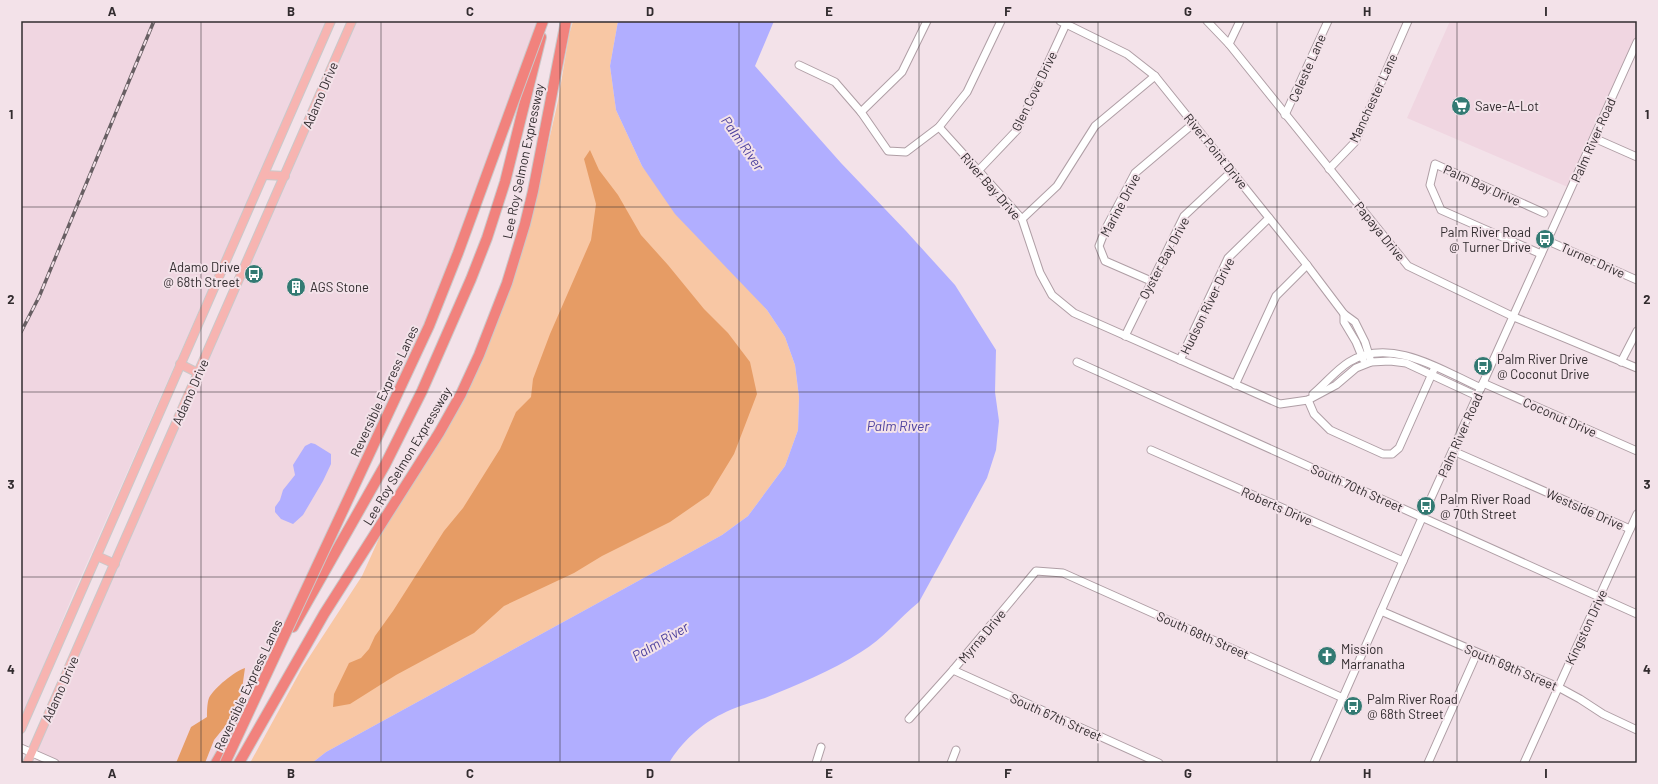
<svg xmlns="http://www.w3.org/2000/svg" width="1658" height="784" viewBox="0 0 1658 784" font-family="Barlow,sans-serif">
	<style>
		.built { fill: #f0d6e1 }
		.green { fill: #f8c7a4 }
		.forest { fill: #e69c65 }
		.water { fill: #b1aeff }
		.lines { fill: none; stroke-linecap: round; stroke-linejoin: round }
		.minor-casing { stroke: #af9ea5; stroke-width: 9 }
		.major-casing { stroke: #cac8c9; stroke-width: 10 }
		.highway-casing { stroke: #cac8c9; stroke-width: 12 }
		.minor { stroke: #fff; stroke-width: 7 }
		.major { stroke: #f7b4b1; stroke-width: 8 }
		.highway { stroke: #f1827d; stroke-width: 10 }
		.rail-casing { stroke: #685f63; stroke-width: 3.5 }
		.rail { stroke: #f3e2e9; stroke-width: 2; stroke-dasharray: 6; stroke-linecap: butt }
		.highway-bridge-casing { stroke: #cac8c9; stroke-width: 12; stroke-linecap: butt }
		.highway-bridge { stroke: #f1827d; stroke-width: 10 }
		.grid { fill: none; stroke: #322c2f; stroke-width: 1; stroke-opacity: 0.55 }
		.labels { text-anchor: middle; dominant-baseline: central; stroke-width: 4; stroke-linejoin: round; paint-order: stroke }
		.street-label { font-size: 13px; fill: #322c2f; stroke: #f3e2e9 }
		.poi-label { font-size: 13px; fill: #322c2f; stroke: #f3e2e9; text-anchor: start }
		.water-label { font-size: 14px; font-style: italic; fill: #4f439f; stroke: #f3e2e9 }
		.neatline { fill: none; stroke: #322c2f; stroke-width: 1.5 }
		.grid-label { font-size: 13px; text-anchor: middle; font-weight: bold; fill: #322c2f }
	</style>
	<rect width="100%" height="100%" fill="#f3e2e9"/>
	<g class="built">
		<polygon points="21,21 327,21 72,597 21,720"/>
		<polygon points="353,21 544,21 527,75 472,222 304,601 213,763 58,763 31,750"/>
		<polygon points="1450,21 1637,21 1637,36 1570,188 1407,118"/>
	</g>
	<polygon class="green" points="573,21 618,21 610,66 616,110 642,166 767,310 785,337 795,365 799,397 798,430 785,466 748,516 722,535 326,752 312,763 250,763 302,668 362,576 381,534 444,418 482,337 518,248 542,171 558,101 569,35"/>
	<g class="forest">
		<polygon points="590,150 599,170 618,195 641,235 668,265 704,309 728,333 750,362 757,394 734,454 709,495 670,522 602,556 574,573 504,606 474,633 396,675 350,704 333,707 334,694 349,663 361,658 369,649 375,636 393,611 444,531 463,508 500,449 516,412 531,397 533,379 550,334 591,240 596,204 584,159"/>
		<path d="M245,668L242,689L235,714L214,740L205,763H176L191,727L207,717C207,712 207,703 209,698C214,688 235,671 245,668Z"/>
	</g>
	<g class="water">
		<path d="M618,21H774L755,66L841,163L906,231L955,285L996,350L995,392L999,421L996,450L987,478L919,602C899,618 883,639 861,652C831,671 797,685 765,698C751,703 735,707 722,714C702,723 680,744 669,763H312L326,752L722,535L748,516L785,466L798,430L799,397L795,365L785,337L767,310L675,214L642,166L616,110L610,66Z"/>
		<polygon points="311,443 315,444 331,454 331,464 323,481 303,515 293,524 281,519 275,512 275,507 280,500 283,490 295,475 293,465 305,446"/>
	</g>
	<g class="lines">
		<defs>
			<g id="minor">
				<polyline points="1060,21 1127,54 1155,76 1307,265 1344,314 1355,322 1365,342 1371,362"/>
				<polyline points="1207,21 1229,44 1408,266 1514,317 1637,368"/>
				<polyline points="1229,44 1240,21"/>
				<polyline points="799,65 835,82 861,112 888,151 906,152 939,127 967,92 1001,21"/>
				<polyline points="861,112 902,72 927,21"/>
				<polyline points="1285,115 1328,21"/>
				<polyline points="939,127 1022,219 1040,273 1052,295 1074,313 1280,404 1308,400 1336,385 1356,368 1371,362 1390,361 1406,363 1477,396"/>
				<polyline points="1594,138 1637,157"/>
				<polyline points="1329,169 1355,142 1408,21"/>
				<polyline points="978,171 1017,130 1066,24"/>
				<polyline points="1022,219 1057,186 1095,126 1155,76"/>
				<polyline points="1548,241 1637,280"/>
				<polyline points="1541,254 1441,210 1430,185 1435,164 1544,213"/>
				<polyline points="1151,281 1105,261 1099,246 1106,228 1135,173 1194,123"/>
				<polyline points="1344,314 1344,322 1356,342 1363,359"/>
				<polyline points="1125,336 1184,216 1232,171"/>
				<polyline points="1180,360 1228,258 1269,218"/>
				<polyline points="1077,362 1637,614"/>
				<polyline points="1621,362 1637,331"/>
				<polyline points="1483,383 1637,451"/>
				<polyline points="1235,385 1276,296 1307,265"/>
				<path d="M1313,394C1325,384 1336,370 1349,362C1391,336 1443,371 1481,388"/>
				<polyline points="1308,400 1314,414 1330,430 1383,454 1392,454 1399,448 1435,367"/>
				<polyline points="1151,450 1403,561"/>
				<polyline points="1453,451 1630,529"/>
				<polyline points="1381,611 1558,687 1580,699 1603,714 1637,730"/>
				<polyline points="953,670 1159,763"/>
				<polyline points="909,719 953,670 1036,571 1063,573 1343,698"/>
				<polyline points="21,748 55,763"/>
				<polyline points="816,763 821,747"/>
				<polyline points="951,763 956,750"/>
				<polyline points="1314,763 1422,518 1637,42"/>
				<polyline points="1428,763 1477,653"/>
				<polyline points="1524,763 1637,514"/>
			</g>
			<g id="major">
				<polyline points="264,175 285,176"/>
				<polyline points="180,364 198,373"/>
				<polyline points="97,556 115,564"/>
				<polyline points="21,729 331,21"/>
				<polyline points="27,763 352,21"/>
			</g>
			<g id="highway">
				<polyline points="293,627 385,465 422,391 471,279 487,238 505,182 541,37"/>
				<polyline points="216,763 243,716"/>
				<polyline points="239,763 324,614 439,433 461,394 479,355 507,283 525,224 533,191 566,21"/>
			</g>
		</defs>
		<use href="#minor" class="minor-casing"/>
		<use href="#major" class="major-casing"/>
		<use href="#highway" class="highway-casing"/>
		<use href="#minor" class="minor"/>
		<use href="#major" class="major"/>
		<use href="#highway" class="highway"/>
		<defs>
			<polyline id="rail" points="21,332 39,297 154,21"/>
		</defs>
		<use href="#rail" class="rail-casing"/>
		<use href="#rail" class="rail"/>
		<defs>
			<polyline id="highway-bridge" points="225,763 429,326 458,253 543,21"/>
		</defs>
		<use href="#highway-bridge" class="highway-bridge-casing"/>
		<use href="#highway-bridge" class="highway-bridge"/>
	</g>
	<path class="grid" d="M201,21V763M381,21V763M560,21V763M739,21V763M919,21V763M1098,21V763M1277,21V763M1457,21V763M21,207H1637M21,392H1637M21,577H1637"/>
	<defs>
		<symbol id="supermarket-disc" viewBox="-11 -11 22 22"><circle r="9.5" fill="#337a73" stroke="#f3e2e9"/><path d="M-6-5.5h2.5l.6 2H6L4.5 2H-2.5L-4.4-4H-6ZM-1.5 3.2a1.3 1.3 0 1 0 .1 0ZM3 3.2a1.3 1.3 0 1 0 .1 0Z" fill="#fff"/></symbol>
		<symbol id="bus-disc" viewBox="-11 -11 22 22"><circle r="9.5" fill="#337a73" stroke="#f3e2e9"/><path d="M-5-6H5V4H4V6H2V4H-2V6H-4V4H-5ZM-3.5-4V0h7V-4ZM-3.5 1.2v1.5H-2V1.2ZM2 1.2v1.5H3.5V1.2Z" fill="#fff"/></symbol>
		<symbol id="building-disc" viewBox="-11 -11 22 22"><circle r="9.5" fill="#337a73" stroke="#f3e2e9"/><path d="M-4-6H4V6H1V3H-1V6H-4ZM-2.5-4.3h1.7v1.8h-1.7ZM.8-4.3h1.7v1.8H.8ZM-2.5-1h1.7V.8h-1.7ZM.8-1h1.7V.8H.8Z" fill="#fff"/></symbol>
		<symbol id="church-disc" viewBox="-11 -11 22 22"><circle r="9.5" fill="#337a73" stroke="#f3e2e9"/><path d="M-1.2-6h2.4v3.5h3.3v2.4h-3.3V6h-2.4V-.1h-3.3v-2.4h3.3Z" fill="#fff"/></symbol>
	</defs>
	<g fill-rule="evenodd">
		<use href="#supermarket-disc" x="1450" y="95" width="22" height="22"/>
		<use href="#bus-disc" x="1534" y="228" width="22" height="22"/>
		<use href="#bus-disc" x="243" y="263" width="22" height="22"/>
		<use href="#building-disc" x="285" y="276" width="22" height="22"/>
		<use href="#bus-disc" x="1472" y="355" width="22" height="22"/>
		<use href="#bus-disc" x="1415" y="495" width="22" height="22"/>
		<use href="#church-disc" x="1316" y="645" width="22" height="22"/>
		<use href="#bus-disc" x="1342" y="695" width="22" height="22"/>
	</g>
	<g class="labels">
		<g class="street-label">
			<text transform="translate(1307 68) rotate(-66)">Celeste Lane</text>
			<text transform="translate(1034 91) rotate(-64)">Glen Cove Drive</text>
			<text transform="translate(320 95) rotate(-67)">Adamo Drive</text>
			<text transform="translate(1373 98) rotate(-65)">Manchester Lane</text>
			<text transform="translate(1593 140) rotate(-66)">Palm River Road</text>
			<text transform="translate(1216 151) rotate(51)">River Point Drive</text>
			<text transform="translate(523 161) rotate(-78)">Lee Roy Selmon Expressway</text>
			<text transform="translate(1482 185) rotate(24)">Palm Bay Drive</text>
			<text transform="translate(991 186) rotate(49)">River Bay Drive</text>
			<text transform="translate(1120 205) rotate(-62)">Marine Drive</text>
			<text transform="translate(1380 231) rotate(51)">Papaya Drive</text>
			<text transform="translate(1164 258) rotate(-62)">Oyster Bay Drive</text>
			<text transform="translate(1593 260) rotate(24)">Turner Drive</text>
			<text transform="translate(1207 306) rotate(-64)">Hudson River Drive</text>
			<text transform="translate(384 391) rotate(-65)">Reversible Express Lanes</text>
			<text transform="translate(190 392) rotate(-66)">Adamo Drive</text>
			<text transform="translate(1560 417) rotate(24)">Coconut Drive</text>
			<text transform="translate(1460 435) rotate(-66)">Palm River Road</text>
			<text transform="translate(407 456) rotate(-59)">Lee Roy Selmon Expressway</text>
			<text transform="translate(1357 488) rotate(24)">South 70th Street</text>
			<text transform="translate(1277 506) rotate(24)">Roberts Drive</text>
			<text transform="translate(1585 509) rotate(24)">Westside Drive</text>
			<text transform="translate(1586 627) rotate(-65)">Kingston Drive</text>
			<text transform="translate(1203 635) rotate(24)">South 68th Street</text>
			<text transform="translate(982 636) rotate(-50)">Myrna Drive</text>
			<text transform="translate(1511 667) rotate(23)">South 69th Street</text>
			<text transform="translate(248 685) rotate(-65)">Reversible Express Lanes</text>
			<text transform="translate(60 689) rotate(-66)">Adamo Drive</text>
			<text transform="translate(1056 717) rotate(24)">South 67th Street</text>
		</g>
		<g class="poi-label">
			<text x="1475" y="106">Save-A-Lot</text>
			<text x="1531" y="232" text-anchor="end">Palm River Road<tspan x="1531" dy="15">@ Turner Drive</tspan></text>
			<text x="240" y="267" text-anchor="end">Adamo Drive<tspan x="240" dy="15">@ 68th Street</tspan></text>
			<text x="310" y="287">AGS Stone</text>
			<text x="1497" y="359">Palm River Drive<tspan x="1497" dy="15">@ Coconut Drive</tspan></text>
			<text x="1440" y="499">Palm River Road<tspan x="1440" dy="15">@ 70th Street</tspan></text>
			<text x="1341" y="649">Mission<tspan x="1341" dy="15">Marranatha</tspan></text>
			<text x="1367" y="699">Palm River Road<tspan x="1367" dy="15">@ 68th Street</tspan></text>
		</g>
		<g class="water-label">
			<text transform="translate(743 143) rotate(55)">Palm River</text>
			<text x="898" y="425">Palm River</text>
			<text transform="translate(660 641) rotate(-30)">Palm River</text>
		</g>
	</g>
	<rect width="1658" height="784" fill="none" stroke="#f3e2e9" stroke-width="44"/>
	<rect x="22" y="22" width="1614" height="740" class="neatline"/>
	<g class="grid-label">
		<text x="112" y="16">A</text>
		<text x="291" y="16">B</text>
		<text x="470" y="16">C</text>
		<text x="650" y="16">D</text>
		<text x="829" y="16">E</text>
		<text x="1008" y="16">F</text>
		<text x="1188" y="16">G</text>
		<text x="1367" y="16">H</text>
		<text x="1546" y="16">I</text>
		<text x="11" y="119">1</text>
		<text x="1647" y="119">1</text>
		<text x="11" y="304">2</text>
		<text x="1647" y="304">2</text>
		<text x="11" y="489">3</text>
		<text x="1647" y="489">3</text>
		<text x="11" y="674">4</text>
		<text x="1647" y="674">4</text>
		<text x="112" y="778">A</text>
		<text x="291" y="778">B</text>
		<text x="470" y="778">C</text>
		<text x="650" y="778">D</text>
		<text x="829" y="778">E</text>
		<text x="1008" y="778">F</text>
		<text x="1188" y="778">G</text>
		<text x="1367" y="778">H</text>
		<text x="1546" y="778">I</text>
	</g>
</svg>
